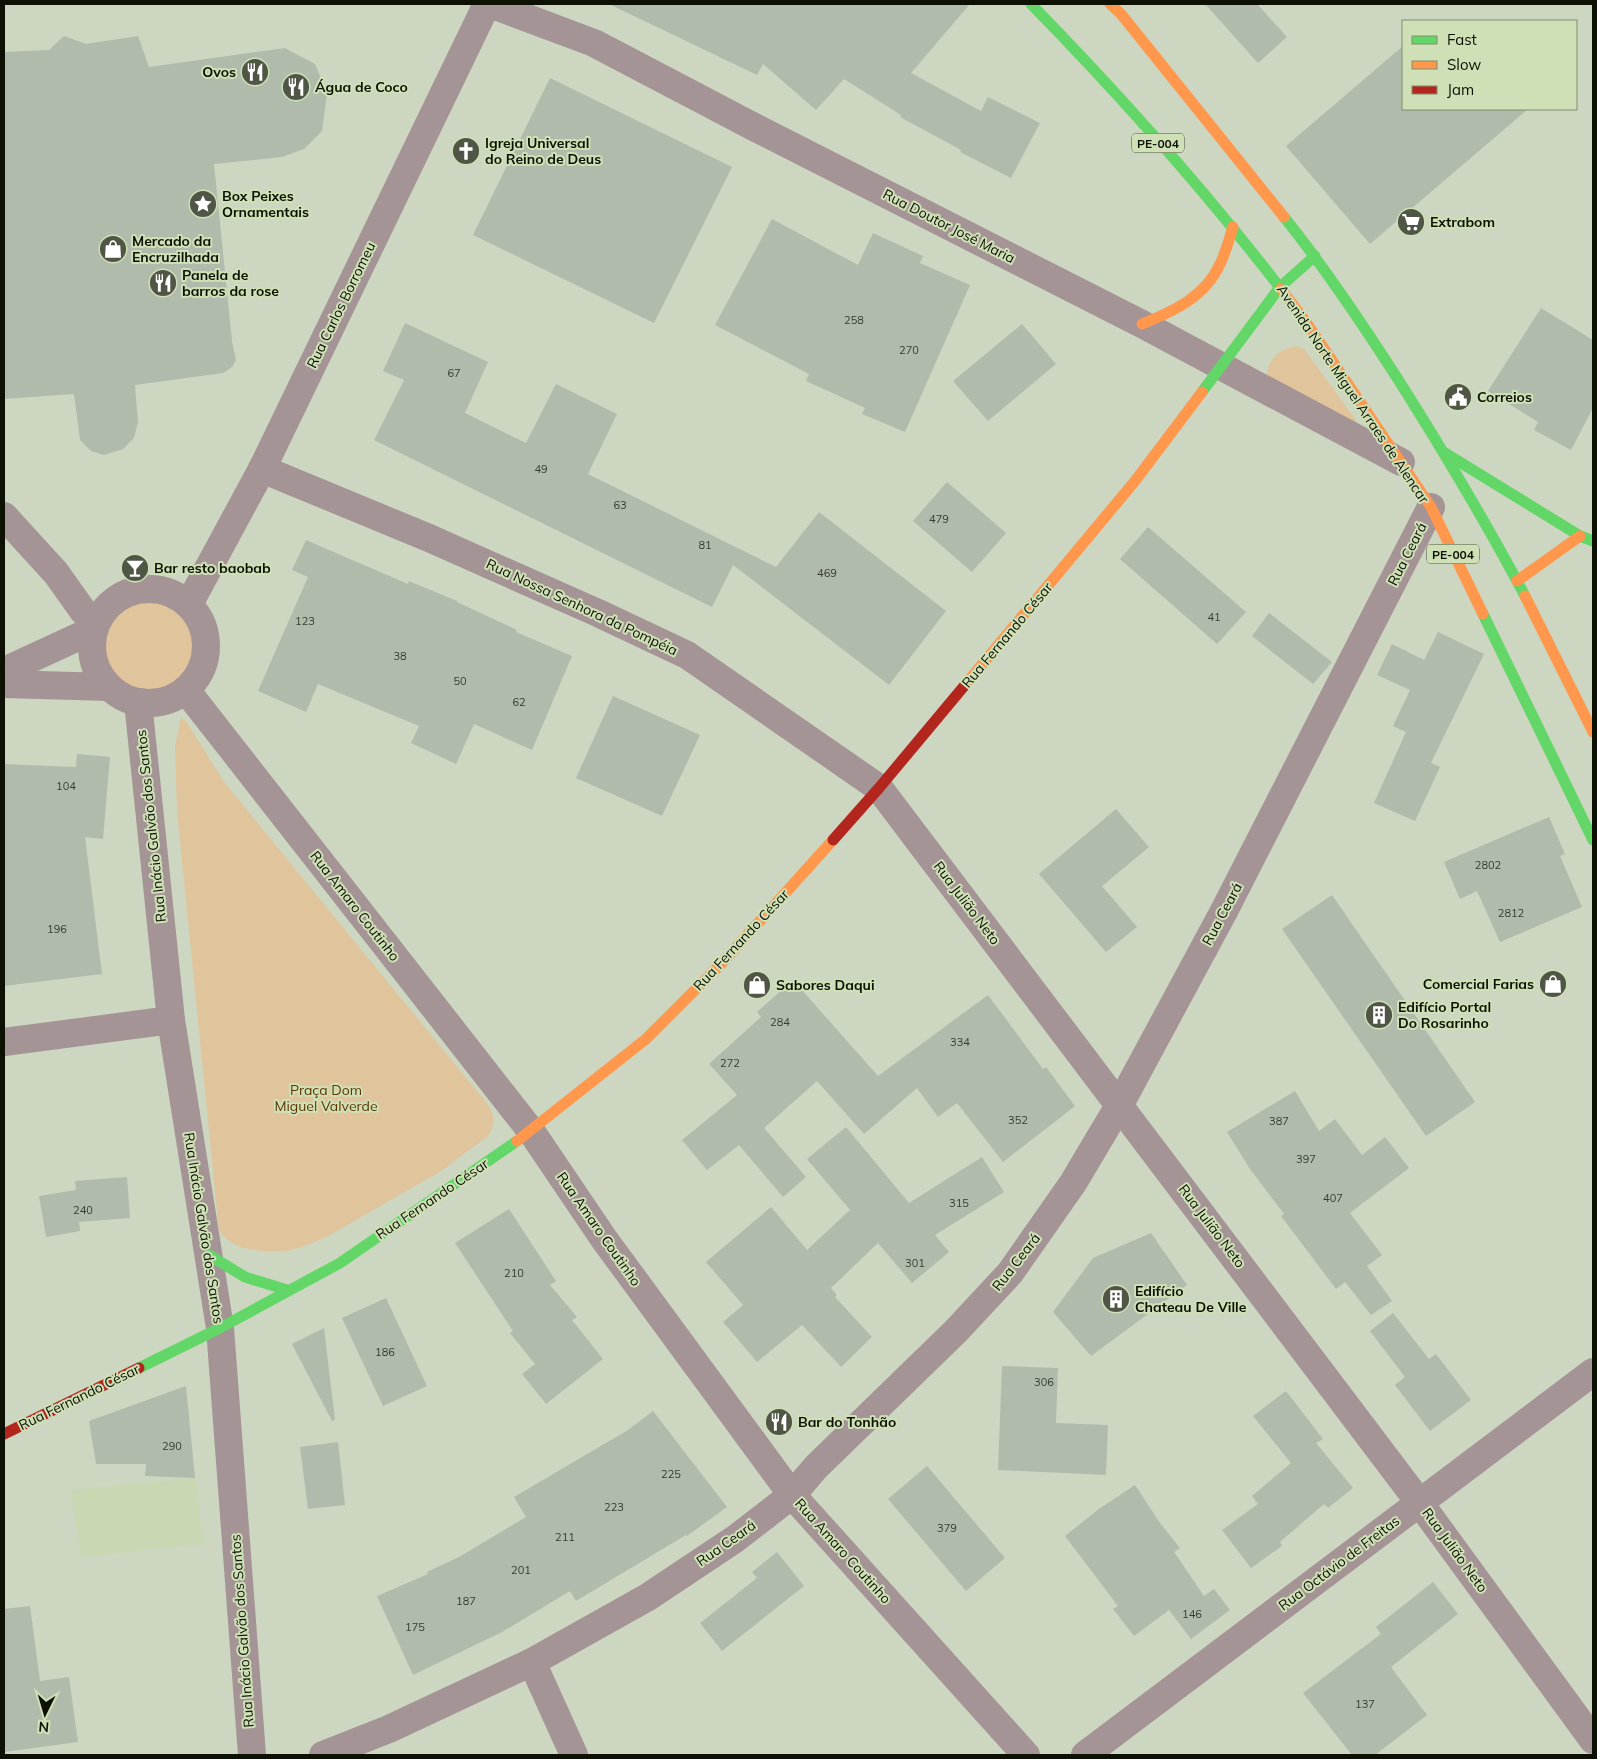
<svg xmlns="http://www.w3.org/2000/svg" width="1597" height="1759" viewBox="0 0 1597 1759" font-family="Mulish,sans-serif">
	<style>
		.built { fill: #c9d8b3 }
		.green { fill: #e0c49b }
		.building { fill: #b1bbab }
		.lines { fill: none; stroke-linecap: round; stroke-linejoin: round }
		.street { stroke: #a49495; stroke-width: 28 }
		.fast { stroke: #63d668; stroke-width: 11 }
		.slow { stroke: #ff974d; stroke-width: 11 }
		.jam { stroke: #b3261e; stroke-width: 11 }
		.labels { text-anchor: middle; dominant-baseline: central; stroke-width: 4; stroke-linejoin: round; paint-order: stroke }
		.number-label { font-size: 11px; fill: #353c2e }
		.shield { fill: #cfe0b6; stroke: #464f39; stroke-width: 1 }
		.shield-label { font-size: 12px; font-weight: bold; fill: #0c1104 }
		.poi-label { font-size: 14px; font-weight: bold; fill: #0c1104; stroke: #cfe0b6; text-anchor: start }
		.street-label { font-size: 14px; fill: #0c1104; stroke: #cfe0b6 }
		.park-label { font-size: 14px; fill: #5e3600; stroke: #cfe0b6 }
	</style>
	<rect width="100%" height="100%" fill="#cdd6c0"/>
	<polygon class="built" points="195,1478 204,1544 81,1557 71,1490"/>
	<g class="green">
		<path d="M1296,346L1304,349L1356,420L1352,428L1266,378C1267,359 1279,349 1296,346Z"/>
		<circle cx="149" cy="647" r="56"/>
		<path d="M181,718L186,721L224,782L485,1101C494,1113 497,1123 488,1136L441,1171L330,1235C304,1248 284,1255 255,1250C240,1248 227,1243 219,1230L177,811L175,746Z"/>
	</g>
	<g class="building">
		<polygon points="609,4 970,4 911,73 981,111 988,97 1040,123 1011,178 960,152 961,150 900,117 901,115 844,79 816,110 763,64 757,75"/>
		<polygon points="1205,4 1257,4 1287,37 1258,63"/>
		<polygon points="64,36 86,44 138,36 149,67 285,48 315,64 327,94 322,131 304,149 282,157 214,164 232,341 236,360 232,367 223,373 135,385 138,422 134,438 123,449 104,455 91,451 80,440 74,394 4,399 4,52 49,50"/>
		<polygon points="1403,46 1403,109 1528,109 1370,244 1286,146"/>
		<polygon points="550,78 732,167 654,323 473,235"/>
		<polygon points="772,219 858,265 873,233 923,256 920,263 970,285 905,432 862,414 865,408 806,381 809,374 715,325"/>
		<polygon points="1541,308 1593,340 1593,408 1571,450 1534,430 1538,422 1488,391"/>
		<polygon points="405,323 488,362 465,413 526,443 556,384 617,414 588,474 776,567 819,512 946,611 889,685 733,565 712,607 374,440 404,380 383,371"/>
		<polygon points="1022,324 1056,364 988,421 953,381"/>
		<polygon points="947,482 1006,533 972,572 913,521"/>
		<polygon points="1148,527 1246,612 1217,644 1120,559"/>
		<polygon points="306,540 408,584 409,581 457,601 457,602 517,630 516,632 572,656 532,750 474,724 456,764 411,743 419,726 318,684 306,712 258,691 308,577 292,570"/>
		<polygon points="1269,613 1332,662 1313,684 1252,636"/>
		<polygon points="1438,632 1484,654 1431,763 1440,767 1415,821 1374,803 1406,732 1393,726 1410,690 1377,675 1392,644 1424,660"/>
		<polygon points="613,696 700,735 662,816 576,778"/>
		<polygon points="77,754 110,757 103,839 85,837 102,974 4,986 4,764 76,767"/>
		<polygon points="1116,809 1149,847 1102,886 1137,927 1106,952 1039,874"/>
		<polygon points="1549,817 1565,854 1560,856 1582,907 1500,942 1477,891 1460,899 1444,862"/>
		<polygon points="1332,895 1475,1102 1426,1136 1282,929"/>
		<polygon points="793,980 878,1076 988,995 1043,1069 1046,1067 1075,1106 1003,1162 957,1103 938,1117 917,1088 864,1134 817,1081 764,1128 806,1177 783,1197 739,1145 707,1170 682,1140 737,1095 709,1064 761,1017 757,1012"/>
		<polygon points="1295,1091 1319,1131 1335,1119 1362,1155 1385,1137 1409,1168 1350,1213 1382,1255 1367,1266 1392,1301 1371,1315 1345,1282 1336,1289 1281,1216 1284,1214 1250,1169 1227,1132"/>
		<polygon points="846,1127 909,1203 982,1157 1004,1192 935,1235 949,1252 912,1283 878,1243 831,1288 837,1295 835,1297 872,1337 841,1367 802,1325 757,1362 723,1322 743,1305 706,1262 771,1207 807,1250 850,1210 807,1159"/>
		<polygon points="127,1177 130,1218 79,1222 80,1231 46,1237 39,1196 76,1190 75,1181"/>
		<polygon points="509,1209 556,1281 550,1285 577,1317 572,1320 603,1359 546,1404 522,1374 535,1364 510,1333 513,1331 455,1243"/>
		<polygon points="1151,1233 1187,1285 1091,1356 1053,1312 1093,1258"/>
		<polygon points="386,1298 427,1386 383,1406 342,1318"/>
		<polygon points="1393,1313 1429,1359 1436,1354 1471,1400 1430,1431 1395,1385 1405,1377 1370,1331"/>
		<polygon points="324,1328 335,1420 332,1421 292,1344"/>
		<polygon points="1002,1366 1058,1368 1056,1423 1108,1425 1106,1475 998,1470"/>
		<polygon points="186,1386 195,1478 145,1476 146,1464 96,1464 89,1421"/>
		<polygon points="1286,1391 1323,1439 1316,1443 1353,1488 1328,1508 1324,1504 1280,1542 1282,1546 1251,1568 1222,1530 1258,1504 1252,1496 1291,1463 1253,1416"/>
		<polygon points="653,1411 727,1507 687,1536 686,1535 576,1601 570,1591 502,1632 413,1675 377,1596 428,1574 427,1572 459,1557 526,1517 514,1497 628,1430"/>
		<polygon points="338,1442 345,1505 308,1509 300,1447"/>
		<polygon points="927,1466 1005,1558 966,1591 888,1499"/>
		<polygon points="1135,1485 1160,1523 1180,1548 1174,1552 1204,1596 1214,1589 1230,1610 1191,1639 1169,1610 1134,1636 1113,1609 1118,1606 1065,1536 1099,1509"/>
		<polygon points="777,1552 804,1586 722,1651 700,1623 757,1578 752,1572"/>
		<polygon points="1433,1582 1458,1614 1391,1667 1427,1715 1375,1755 1352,1755 1303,1693 1381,1634 1376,1627"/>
		<polygon points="30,1606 40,1681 69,1677 78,1742 4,1752 4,1609"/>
	</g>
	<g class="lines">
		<g class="street">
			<polyline points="490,4 594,43 756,128 1142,324 1401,462"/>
			<polyline points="262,469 429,538 598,613 687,655 879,788 1419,1502 1593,1740"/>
			<polyline points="4,516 56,573 83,611 97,622"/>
			<circle cx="149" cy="646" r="57"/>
			<polyline points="189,604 262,469 487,4"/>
			<polyline points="4,671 93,630"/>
			<polyline points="4,684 109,687"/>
			<polyline points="186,690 531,1131 604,1239 792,1495 1026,1755"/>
			<polyline points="138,702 171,1020 220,1328 252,1755"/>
			<polyline points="4,1042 171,1020"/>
			<polyline points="532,1662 574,1755"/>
			<polyline points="323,1755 389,1729 532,1662 648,1597 735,1539 792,1495 816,1467 956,1331 1010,1273 1073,1183 1120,1104 1224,911 1431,507"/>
			<polyline points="1085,1755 1593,1372"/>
		</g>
		<g class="fast">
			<path d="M1031,4C1119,94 1204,189 1281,289"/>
			<path d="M1284,217C1329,273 1368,332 1406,392C1448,459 1488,526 1525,596"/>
			<polyline points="1202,392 1280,287 1315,256"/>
			<polyline points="1445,453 1580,536 1593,541"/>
			<polyline points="1483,614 1593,840"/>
			<polyline points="209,1255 245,1277 287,1290"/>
			<polyline points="139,1368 220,1328 340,1263 517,1141"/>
		</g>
		<g class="slow">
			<polyline points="1110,4 1121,14 1284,217"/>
			<polyline points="1281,289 1306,322 1431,507 1483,614"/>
			<path d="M1142,324C1174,311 1205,297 1220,264C1226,252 1229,239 1233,227"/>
			<polyline points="1517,581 1580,536"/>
			<polyline points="1525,596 1593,732"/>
			<polyline points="965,685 1135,481 1202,392"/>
			<polyline points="517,1141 646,1039 722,963 833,840"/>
		</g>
		<g class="jam">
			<polyline points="833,840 879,788 965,685"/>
			<polyline points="4,1434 139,1368"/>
		</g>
	</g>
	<defs>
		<symbol id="restaurant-disc" viewBox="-11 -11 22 22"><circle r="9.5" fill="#505646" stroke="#cfe0b6"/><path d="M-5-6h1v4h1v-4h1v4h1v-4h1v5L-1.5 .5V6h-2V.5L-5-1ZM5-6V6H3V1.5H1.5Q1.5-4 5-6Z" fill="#fff"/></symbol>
		<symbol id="church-disc" viewBox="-11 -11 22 22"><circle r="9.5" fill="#505646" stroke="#cfe0b6"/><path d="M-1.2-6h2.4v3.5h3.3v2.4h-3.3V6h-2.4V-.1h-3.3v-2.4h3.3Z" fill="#fff"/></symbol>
		<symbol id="sight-disc" viewBox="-11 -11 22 22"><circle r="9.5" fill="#505646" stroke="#cfe0b6"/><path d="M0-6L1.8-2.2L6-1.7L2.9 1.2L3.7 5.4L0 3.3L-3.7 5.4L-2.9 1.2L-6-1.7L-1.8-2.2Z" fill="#fff"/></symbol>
		<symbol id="supermarket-disc" viewBox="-11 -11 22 22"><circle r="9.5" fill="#505646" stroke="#cfe0b6"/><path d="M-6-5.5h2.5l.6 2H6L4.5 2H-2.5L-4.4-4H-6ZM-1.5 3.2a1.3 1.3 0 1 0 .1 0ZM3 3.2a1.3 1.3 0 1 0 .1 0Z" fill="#fff"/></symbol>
		<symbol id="shop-disc" viewBox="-11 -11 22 22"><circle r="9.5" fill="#505646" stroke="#cfe0b6"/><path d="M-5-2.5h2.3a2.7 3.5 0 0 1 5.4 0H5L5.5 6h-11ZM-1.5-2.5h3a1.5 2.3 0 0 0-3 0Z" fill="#fff"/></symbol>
		<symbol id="civic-disc" viewBox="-11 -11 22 22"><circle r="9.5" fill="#505646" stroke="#cfe0b6"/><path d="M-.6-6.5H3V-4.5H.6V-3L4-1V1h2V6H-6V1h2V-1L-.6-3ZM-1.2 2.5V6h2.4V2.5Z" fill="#fff"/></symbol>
		<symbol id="bar-disc" viewBox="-11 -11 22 22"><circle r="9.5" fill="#505646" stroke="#cfe0b6"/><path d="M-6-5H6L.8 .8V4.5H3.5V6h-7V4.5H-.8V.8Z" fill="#fff"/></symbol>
		<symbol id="building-disc" viewBox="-11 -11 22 22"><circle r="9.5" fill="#505646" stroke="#cfe0b6"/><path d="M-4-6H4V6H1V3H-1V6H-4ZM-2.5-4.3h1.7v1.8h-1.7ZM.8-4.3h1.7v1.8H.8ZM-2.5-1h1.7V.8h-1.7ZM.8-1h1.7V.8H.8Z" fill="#fff"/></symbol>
	</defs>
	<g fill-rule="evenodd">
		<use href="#restaurant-disc" x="239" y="56" width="32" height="32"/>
		<use href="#restaurant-disc" x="280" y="71" width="32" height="32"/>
		<use href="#church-disc" x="450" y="135" width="32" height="32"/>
		<use href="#sight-disc" x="187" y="188" width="32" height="32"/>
		<use href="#supermarket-disc" x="1395" y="206" width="32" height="32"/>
		<use href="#shop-disc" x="97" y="233" width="32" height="32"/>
		<use href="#restaurant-disc" x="147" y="267" width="32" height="32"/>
		<use href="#civic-disc" x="1442" y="381" width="32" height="32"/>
		<use href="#bar-disc" x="119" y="552" width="32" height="32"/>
		<use href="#shop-disc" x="1537" y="968" width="32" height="32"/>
		<use href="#shop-disc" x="741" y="969" width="32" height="32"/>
		<use href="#building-disc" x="1363" y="999" width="32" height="32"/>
		<use href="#building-disc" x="1100" y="1283" width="32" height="32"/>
		<use href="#restaurant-disc" x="763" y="1406" width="32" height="32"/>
	</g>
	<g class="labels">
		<g class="number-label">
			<text x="854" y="320">258</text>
			<text x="909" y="350">270</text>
			<text x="454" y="373">67</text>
			<text x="541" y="469">49</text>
			<text x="620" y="505">63</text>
			<text x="939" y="519">479</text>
			<text x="705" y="545">81</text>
			<text x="827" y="573">469</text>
			<text x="1214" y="617">41</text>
			<text x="305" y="621">123</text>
			<text x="400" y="656">38</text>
			<text x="460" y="681">50</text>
			<text x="519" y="702">62</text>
			<text x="66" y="786">104</text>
			<text x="1488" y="865">2802</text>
			<text x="1511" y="913">2812</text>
			<text x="57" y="929">196</text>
			<text x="780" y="1022">284</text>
			<text x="960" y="1042">334</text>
			<text x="730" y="1063">272</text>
			<text x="1018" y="1120">352</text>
			<text x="1279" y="1121">387</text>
			<text x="1306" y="1159">397</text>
			<text x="1333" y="1198">407</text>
			<text x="959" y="1203">315</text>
			<text x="83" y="1210">240</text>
			<text x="915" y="1263">301</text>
			<text x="514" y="1273">210</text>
			<text x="385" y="1352">186</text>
			<text x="1044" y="1382">306</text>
			<text x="172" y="1446">290</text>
			<text x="671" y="1474">225</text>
			<text x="614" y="1507">223</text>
			<text x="947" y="1528">379</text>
			<text x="565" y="1537">211</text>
			<text x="521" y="1570">201</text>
			<text x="466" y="1601">187</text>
			<text x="1192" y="1614">146</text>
			<text x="415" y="1627">175</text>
			<text x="1365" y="1704">137</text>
		</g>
		<g class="shield">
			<rect x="1132" y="133.5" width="52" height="19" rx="4"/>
			<rect x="1427" y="544.5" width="52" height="19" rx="4"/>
		</g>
		<g class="shield-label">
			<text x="1158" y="143">PE-004</text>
			<text x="1453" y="554">PE-004</text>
		</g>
		<g class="poi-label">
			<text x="236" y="72" text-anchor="end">Ovos</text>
			<text x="315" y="87">Água de Coco</text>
			<text x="485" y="143">Igreja Universal<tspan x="485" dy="16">do Reino de Deus</tspan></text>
			<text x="222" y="196">Box Peixes<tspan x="222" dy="16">Ornamentais</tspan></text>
			<text x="1430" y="222">Extrabom</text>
			<text x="132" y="241">Mercado da<tspan x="132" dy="16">Encruzilhada</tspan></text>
			<text x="182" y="275">Panela de<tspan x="182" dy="16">barros da rose</tspan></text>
			<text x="1477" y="397">Correios</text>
			<text x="154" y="568">Bar resto baobab</text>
			<text x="1534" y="984" text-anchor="end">Comercial Farias</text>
			<text x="776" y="985">Sabores Daqui</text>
			<text x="1398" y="1007">Edifício Portal<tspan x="1398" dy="16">Do Rosarinho</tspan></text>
			<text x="1135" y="1291">Edifício<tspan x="1135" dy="16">Chateau De Ville</tspan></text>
			<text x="798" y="1422">Bar do Tonhão</text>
		</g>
		<g class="street-label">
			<text transform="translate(949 226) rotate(27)">Rua Doutor José Maria</text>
			<text transform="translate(341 305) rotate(-64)">Rua Carlos Borromeu</text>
			<text transform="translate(1353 394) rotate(56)">Avenida Norte Miguel Arraes de Alencar</text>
			<text transform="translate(1407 554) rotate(-63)">Rua Ceará</text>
			<text transform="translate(582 607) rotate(25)">Rua Nossa Senhora da Pompéia</text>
			<text transform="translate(1007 635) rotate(-50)">Rua Fernando César</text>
			<text transform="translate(151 826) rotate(-96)">Rua Inácio Galvão dos Santos</text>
			<text transform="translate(967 903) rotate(53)">Rua Julião Neto</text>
			<text transform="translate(355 906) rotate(52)">Rua Amaro Coutinho</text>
			<text transform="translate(1222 914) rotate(-62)">Rua Ceará</text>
			<text transform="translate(741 940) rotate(-47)">Rua Fernando César</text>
			<text transform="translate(432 1199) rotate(-34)">Rua Fernando César</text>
			<text transform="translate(1212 1226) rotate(53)">Rua Julião Neto</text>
			<text transform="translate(204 1228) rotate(81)">Rua Inácio Galvão dos Santos</text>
			<text transform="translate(599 1229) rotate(55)">Rua Amaro Coutinho</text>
			<text transform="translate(1016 1262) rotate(-52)">Rua Ceará</text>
			<text transform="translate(79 1397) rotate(-26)">Rua Fernando César</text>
			<text transform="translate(726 1543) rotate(-35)">Rua Ceará</text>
			<text transform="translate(1455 1550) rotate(54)">Rua Julião Neto</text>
			<text transform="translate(843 1551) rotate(48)">Rua Amaro Coutinho</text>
			<text transform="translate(1339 1563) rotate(-37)">Rua Octávio de Freitas</text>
			<text transform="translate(242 1631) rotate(-94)">Rua Inácio Galvão dos Santos</text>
		</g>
		<g class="park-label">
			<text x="326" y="1090">Praça Dom<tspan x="326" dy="16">Miguel Valverde</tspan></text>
		</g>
	</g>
	<rect width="1597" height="1759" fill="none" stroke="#0c1104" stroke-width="10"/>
	<rect x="1402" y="20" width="175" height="90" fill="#cfe0b6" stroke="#818d6f"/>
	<rect x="1412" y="36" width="25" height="8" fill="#63d668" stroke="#818d6f"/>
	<text x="1447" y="45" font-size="15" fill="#0c1104">Fast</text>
	<rect x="1412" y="61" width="25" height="8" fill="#ff974d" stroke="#818d6f"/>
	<text x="1447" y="70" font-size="15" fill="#0c1104">Slow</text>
	<rect x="1412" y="86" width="25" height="8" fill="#b3261e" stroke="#818d6f"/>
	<text x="1447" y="95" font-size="15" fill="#0c1104">Jam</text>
	<g transform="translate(45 1714) rotate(185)" stroke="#cfe0b6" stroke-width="4" paint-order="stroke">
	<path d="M0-4L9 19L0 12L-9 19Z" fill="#0c1104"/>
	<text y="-8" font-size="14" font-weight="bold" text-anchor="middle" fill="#0c1104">N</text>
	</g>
</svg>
